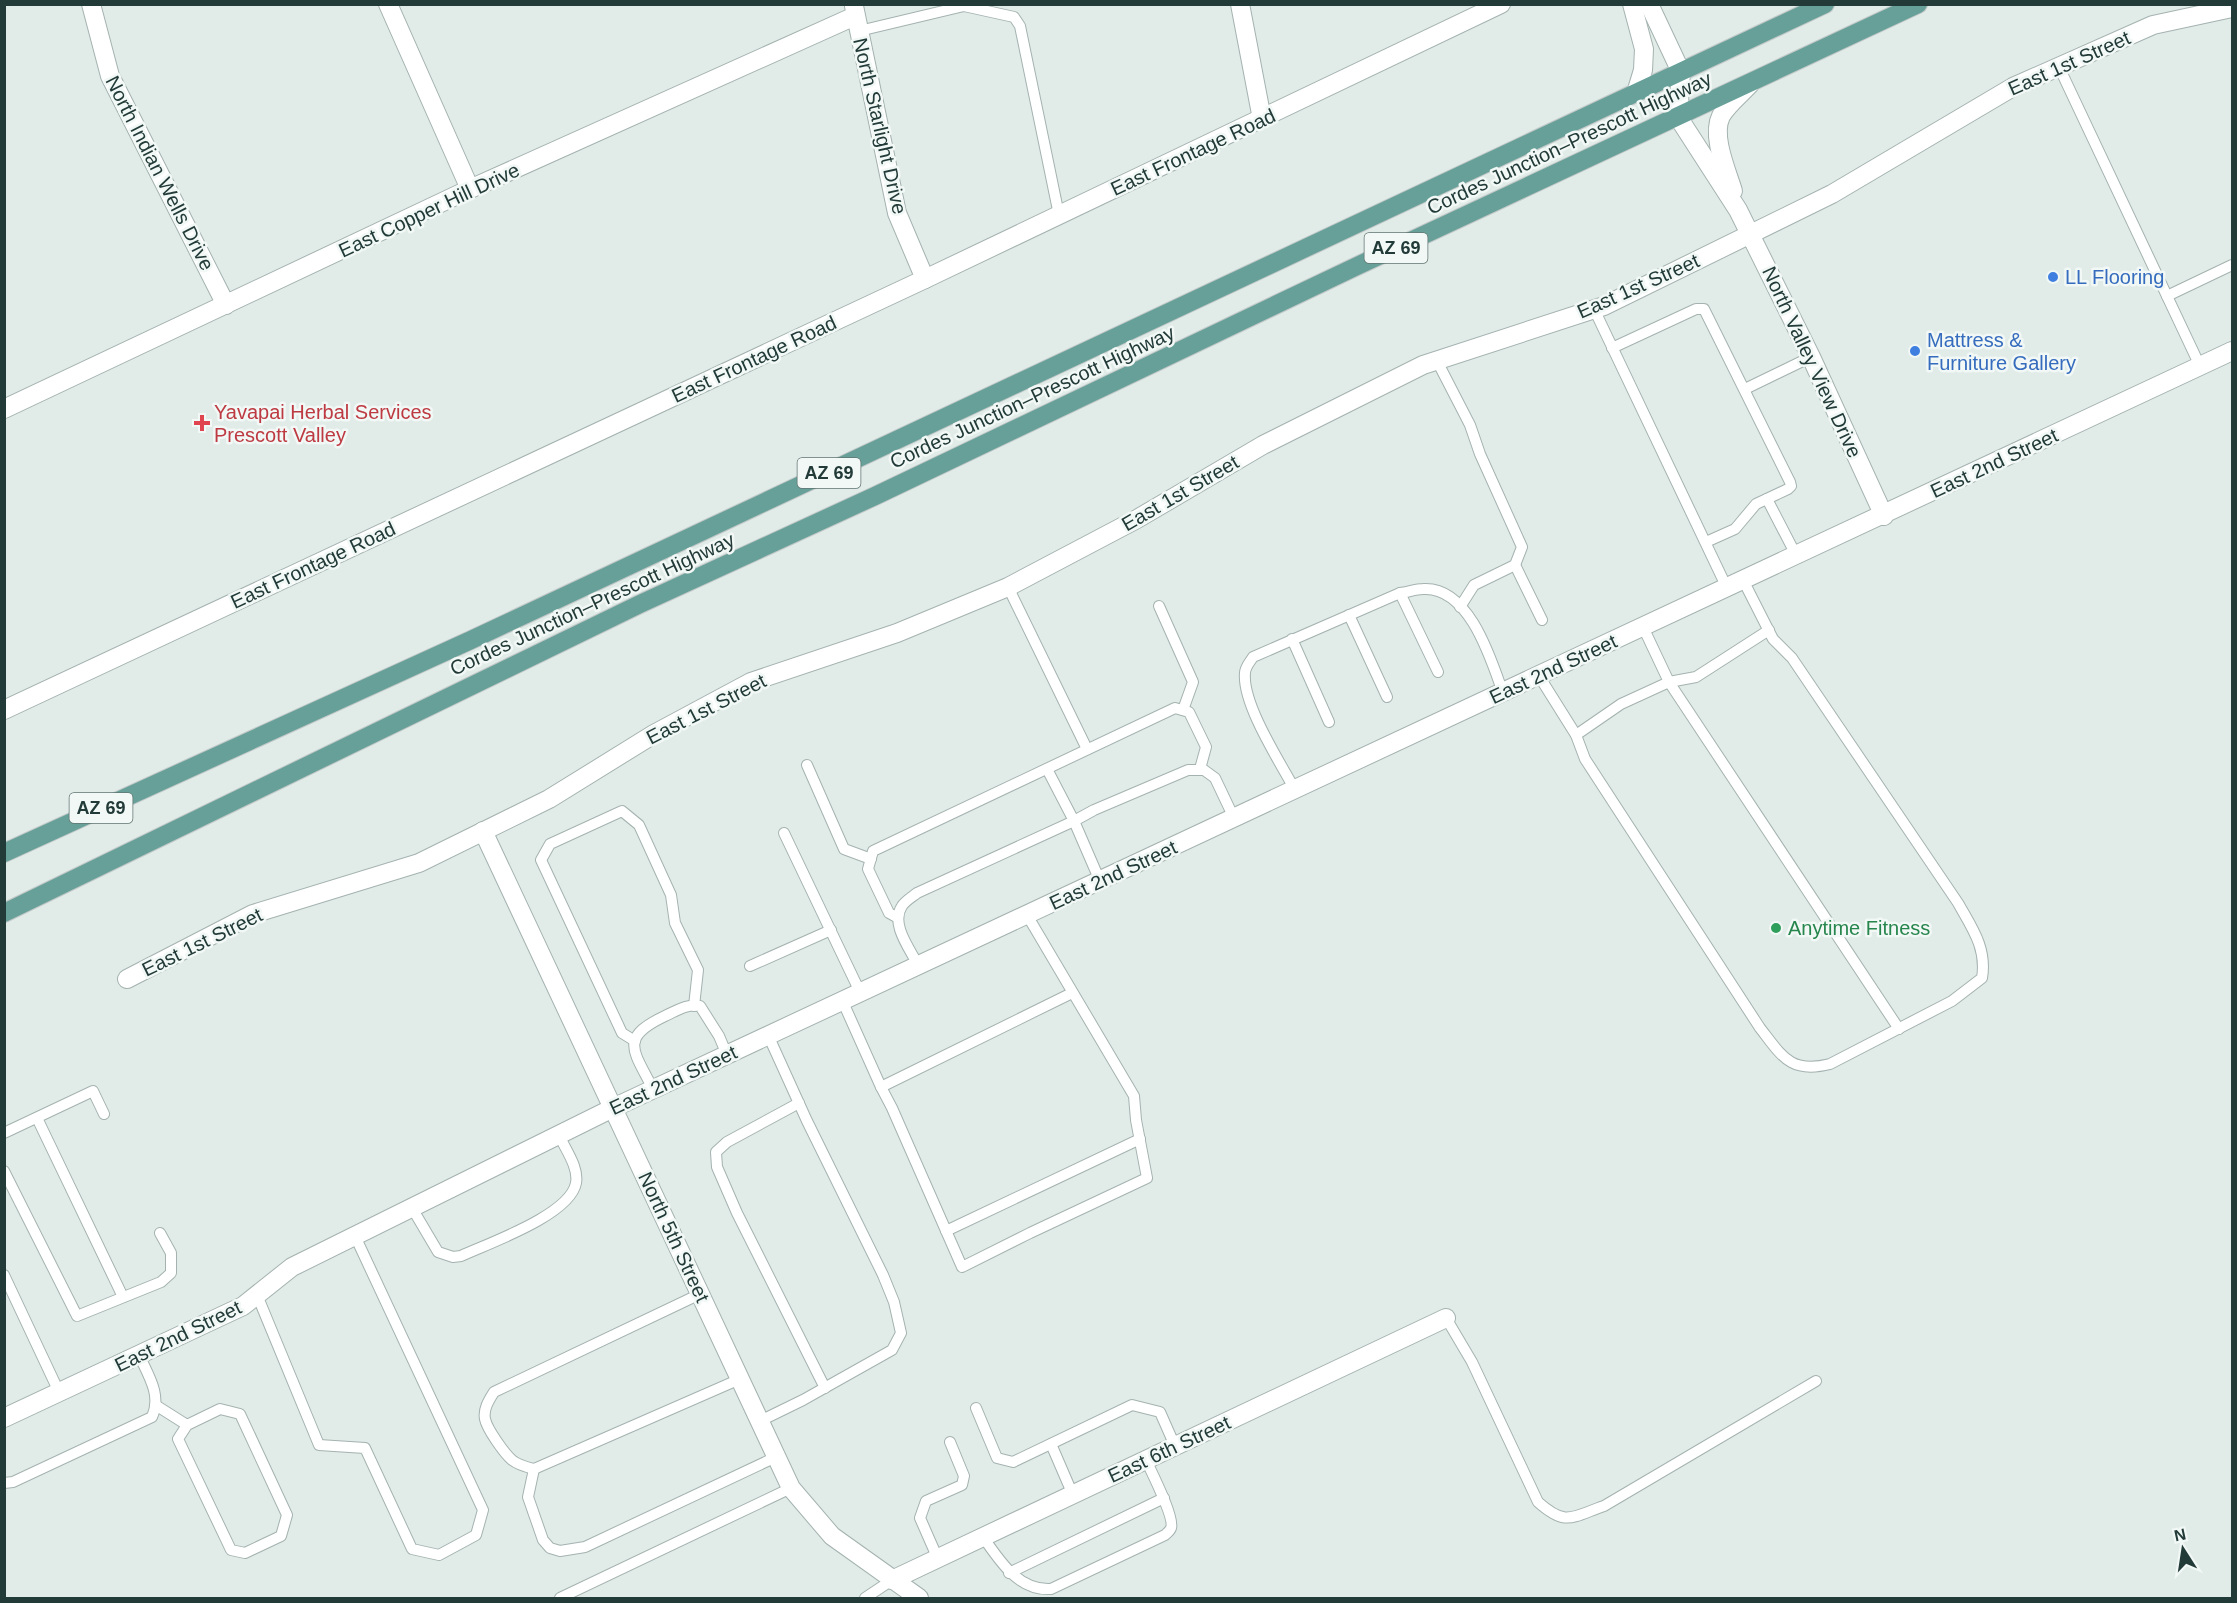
<svg xmlns="http://www.w3.org/2000/svg" width="2237" height="1603" viewBox="0 0 2237 1603" font-family="Helvetica,sans-serif">
	<style>
		.lines { fill: none; stroke-linecap: round; stroke-linejoin: round }
		.lane-casing { stroke: #a4b3b0; stroke-width: 12 }
		.street-casing { stroke: #a4b3b0; stroke-width: 20 }
		.primary-casing { stroke: #c1c8c7; stroke-width: 20 }
		.lane { stroke: #fff; stroke-width: 10 }
		.street { stroke: #fff; stroke-width: 18 }
		.primary { stroke: #66a099; stroke-width: 18 }
		.shop-dot { fill: #3f7fe0; stroke: #f1f8f5; stroke-width: 2 }
		.health-dot { fill: #e0444e; stroke: #f1f8f5; stroke-width: 2 }
		.leisure-dot { fill: #2e9e5b; stroke: #f1f8f5; stroke-width: 2 }
		.labels { text-anchor: middle; dominant-baseline: central; stroke-width: 5; stroke-linejoin: round; paint-order: stroke }
		.shield { fill: #f1f8f5; stroke: #607471; stroke-width: 1.5 }
		.shield-label { font-size: 18px; font-weight: bold; fill: #223b38 }
		.street-label { font-size: 20px; fill: #223b38; stroke: #f1f8f5 }
		.shop-label { font-size: 20px; fill: #366cbe; stroke: #f1f8f5; text-anchor: start }
		.health-label { font-size: 20px; fill: #be3a42; stroke: #f1f8f5; text-anchor: start }
		.leisure-label { font-size: 20px; fill: #27864d; stroke: #f1f8f5; text-anchor: start }
	</style>
	<rect width="100%" height="100%" fill="#e1ebe8"/>
	<g class="lines">
		<defs>
			<g id="lane">
				<polyline points="859,31 964,6 1014,17 1020,26 1059,215"/>
				<polyline points="2059,67 2200,366"/>
				<polyline points="2167,296 2232,265"/>
				<polyline points="1594,309 1727,588"/>
				<polyline points="1612,348 1696,309 1704,309 1790,482 1791,486 1788,489 1756,504 1735,529 1706,542"/>
				<polyline points="1437,361 1470,425 1480,454 1522,547 1515,565 1474,585 1460,607"/>
				<polyline points="1745,389 1811,357"/>
				<polyline points="1767,499 1796,555"/>
				<polyline points="1515,565 1542,620"/>
				<polyline points="1008,587 1087,749"/>
				<polyline points="1400,593 1438,672"/>
				<polyline points="1159,606 1193,682 1183,710"/>
				<polyline points="1349,615 1387,697"/>
				<polyline points="1643,627 1669,682 1899,1029"/>
				<polyline points="1292,639 1329,722"/>
				<path d="M1539,676L1576,735L1585,759L1760,1028C1782,1056 1790,1074 1830,1064L1952,1001L1982,978C1987,948 1972,928 1958,903L1792,658L1773,639L1743,580"/>
				<polyline points="1576,735 1621,704 1669,682 1696,677 1769,630"/>
				<polyline points="807,765 844,849 871,859"/>
				<polyline points="1047,769 1074,821 1094,810 1188,770 1204,770 1215,778 1234,818"/>
				<path d="M1295,790C1280,762 1242,704 1245,673C1245,667 1250,662 1253,657L1400,593C1408,592 1416,589 1423,589C1469,586 1491,659 1503,693"/>
				<polyline points="784,833 860,992"/>
				<polyline points="898,918 889,913 868,869 873,851 1175,708 1189,712 1206,747 1200,769"/>
				<path d="M918,965C910,949 890,924 902,906C905,901 912,897 917,893L1074,821L1100,881"/>
				<polyline points="750,966 831,930"/>
				<polyline points="842,1000 881,1087 892,1108 962,1267 1030,1233 1147,1178 1136,1120 1134,1096 1027,915"/>
				<polyline points="635,1041 622,1033 541,860 550,844 622,811 639,825 671,895 675,923 698,970 694,1006"/>
				<polyline points="881,1087 1072,993"/>
				<path d="M653,1089C634,1051 618,1038 665,1016C678,1010 686,1004 700,1006L719,1036L727,1055"/>
				<polyline points="799,1103 727,1142 716,1152 717,1167 737,1213 825,1388"/>
				<polyline points="37,1118 123,1297"/>
				<polyline points="4,1133 93,1091 104,1114"/>
				<polyline points="4,1171 77,1316 161,1282 171,1273 171,1253 160,1233"/>
				<path d="M412,1208L438,1252L453,1257L461,1256C489,1243 570,1215 576,1183C579,1167 565,1149 559,1135"/>
				<polyline points="946,1231 1140,1139"/>
				<polyline points="4,1275 59,1392"/>
				<path d="M700,1294L494,1392C489,1400 483,1409 485,1419C487,1429 504,1453 512,1460C518,1465 526,1467 534,1469L740,1379"/>
				<polyline points="257,1295 319,1445 365,1448 412,1549 439,1555 476,1535 483,1510 355,1236"/>
				<path d="M1446,1318L1472,1362L1538,1502C1566,1527 1572,1517 1604,1506L1816,1381"/>
				<polyline points="157,1406 187,1425 220,1409 240,1414 287,1515 281,1536 245,1553 231,1550 178,1439 187,1425"/>
				<polyline points="976,1408 997,1458 1013,1462 1132,1405 1160,1412 1175,1446"/>
				<polyline points="760,1421 803,1400 892,1350 901,1333 894,1302 883,1275 807,1121 768,1035"/>
				<polyline points="1051,1444 1073,1495"/>
				<polyline points="534,1469 528,1497 543,1540 550,1548 560,1551 585,1547 776,1457"/>
				<path d="M4,1483L13,1482L152,1417C162,1395 148,1375 139,1355"/>
				<path d="M983,1537C1000,1561 1018,1591 1051,1589L1165,1535C1167,1533 1170,1531 1171,1528C1175,1518 1151,1471 1146,1460"/>
				<polyline points="938,1559 920,1518 926,1501 962,1485 964,1476 950,1442"/>
				<polyline points="1009,1573 1164,1498"/>
				<polyline points="560,1598 791,1488"/>
				<polyline points="865,1598 892,1580"/>
			</g>
			<g id="street">
				<polyline points="91,4 110,76 226,305"/>
				<polyline points="388,4 470,189"/>
				<polyline points="1240,4 1262,119"/>
				<polyline points="1632,4 1644,49 1643,70 1636,93"/>
				<polyline points="1649,4 1681,72 1678,117 1738,210 1811,357 1884,516"/>
				<polyline points="854,6 897,213 925,279"/>
				<path d="M1733,191C1727,171 1711,136 1721,116C1727,105 1741,94 1750,84"/>
				<polyline points="4,409 470,189 855,16"/>
				<polyline points="4,710 925,279 1501,4"/>
				<polyline points="483,831 791,1488 832,1536 919,1598"/>
				<polyline points="127,979 253,914 419,863 549,799 654,734 751,682 897,633 1008,587 1137,519 1263,445 1423,365 1604,306 1832,194 2013,87 2153,25 2232,8"/>
				<polyline points="4,1418 243,1306 292,1267 613,1108 2232,351"/>
				<polyline points="892,1580 1446,1318"/>
			</g>
			<g id="primary">
				<polyline points="4,853 471,640 1825,4"/>
				<polyline points="4,913 640,604 875,496 1355,267 1918,4"/>
			</g>
		</defs>
		<use href="#lane" class="lane-casing"/>
		<use href="#street" class="street-casing"/>
		<use href="#primary" class="primary-casing"/>
		<use href="#lane" class="lane"/>
		<use href="#street" class="street"/>
		<use href="#primary" class="primary"/>
	</g>
	<g class="shop-dot">
		<circle cx="2053" cy="277" r="6"/>
		<circle cx="1915" cy="351" r="6"/>
	</g>
	<path class="health-dot" d="M199 414h6v6h6v6h-6v6h-6v-6h-6v-6h6z"/>
	<circle class="leisure-dot" cx="1776" cy="928" r="6"/>
	<g class="labels">
		<g class="shield">
			<rect x="1364.5" y="233" width="63" height="30" rx="4.5"/>
			<rect x="797.5" y="458" width="63" height="30" rx="4.5"/>
			<rect x="69.5" y="793" width="63" height="30" rx="4.5"/>
		</g>
		<g class="shield-label">
			<text x="1396" y="248">AZ 69</text>
			<text x="829" y="473">AZ 69</text>
			<text x="101" y="808">AZ 69</text>
		</g>
		<g class="street-label">
			<text transform="translate(2069 63) rotate(-24)">East 1st Street</text>
			<text transform="translate(880 126) rotate(77)">North Starlight Drive</text>
			<text transform="translate(1569 143) rotate(-25)">Cordes Junction–Prescott Highway</text>
			<text transform="translate(1193 152) rotate(-25)">East Frontage Road</text>
			<text transform="translate(160 173) rotate(63)">North Indian Wells Drive</text>
			<text transform="translate(429 210) rotate(-25)">East Copper Hill Drive</text>
			<text transform="translate(1638 286) rotate(-24)">East 1st Street</text>
			<text transform="translate(754 359) rotate(-25)">East Frontage Road</text>
			<text transform="translate(1812 362) rotate(65)">North Valley View Drive</text>
			<text transform="translate(1032 397) rotate(-25)">Cordes Junction–Prescott Highway</text>
			<text transform="translate(1994 463) rotate(-25)">East 2nd Street</text>
			<text transform="translate(1180 493) rotate(-30)">East 1st Street</text>
			<text transform="translate(313 565) rotate(-25)">East Frontage Road</text>
			<text transform="translate(592 604) rotate(-25)">Cordes Junction–Prescott Highway</text>
			<text transform="translate(1553 669) rotate(-25)">East 2nd Street</text>
			<text transform="translate(706 709) rotate(-27)">East 1st Street</text>
			<text transform="translate(1113 875) rotate(-25)">East 2nd Street</text>
			<text transform="translate(202 942) rotate(-26)">East 1st Street</text>
			<text transform="translate(673 1080) rotate(-25)">East 2nd Street</text>
			<text transform="translate(674 1237) rotate(65)">North 5th Street</text>
			<text transform="translate(178 1336) rotate(-26)">East 2nd Street</text>
			<text transform="translate(1169 1449) rotate(-25)">East 6th Street</text>
		</g>
		<g class="shop-label">
			<text x="2065" y="277">LL Flooring</text>
			<text x="1927" y="340">Mattress &amp;<tspan x="1927" dy="23">Furniture Gallery</tspan></text>
		</g>
		<g class="health-label">
			<text x="214" y="412">Yavapai Herbal Services<tspan x="214" dy="23">Prescott Valley</tspan></text>
		</g>
		<g class="leisure-label">
			<text x="1788" y="928">Anytime Fitness</text>
		</g>
	</g>
	<rect width="2237" height="1603" fill="none" stroke="#223b38" stroke-width="12"/>
	<g transform="translate(2183 1549) rotate(348)" stroke="#f1f8f5" stroke-width="4.5" paint-order="stroke">
	<path d="M0-4.5L10 22L0 15L-10 22Z" fill="#223b38"/>
	<text y="-9" font-size="16" font-weight="bold" text-anchor="middle" fill="#223b38">N</text>
	</g>
</svg>
